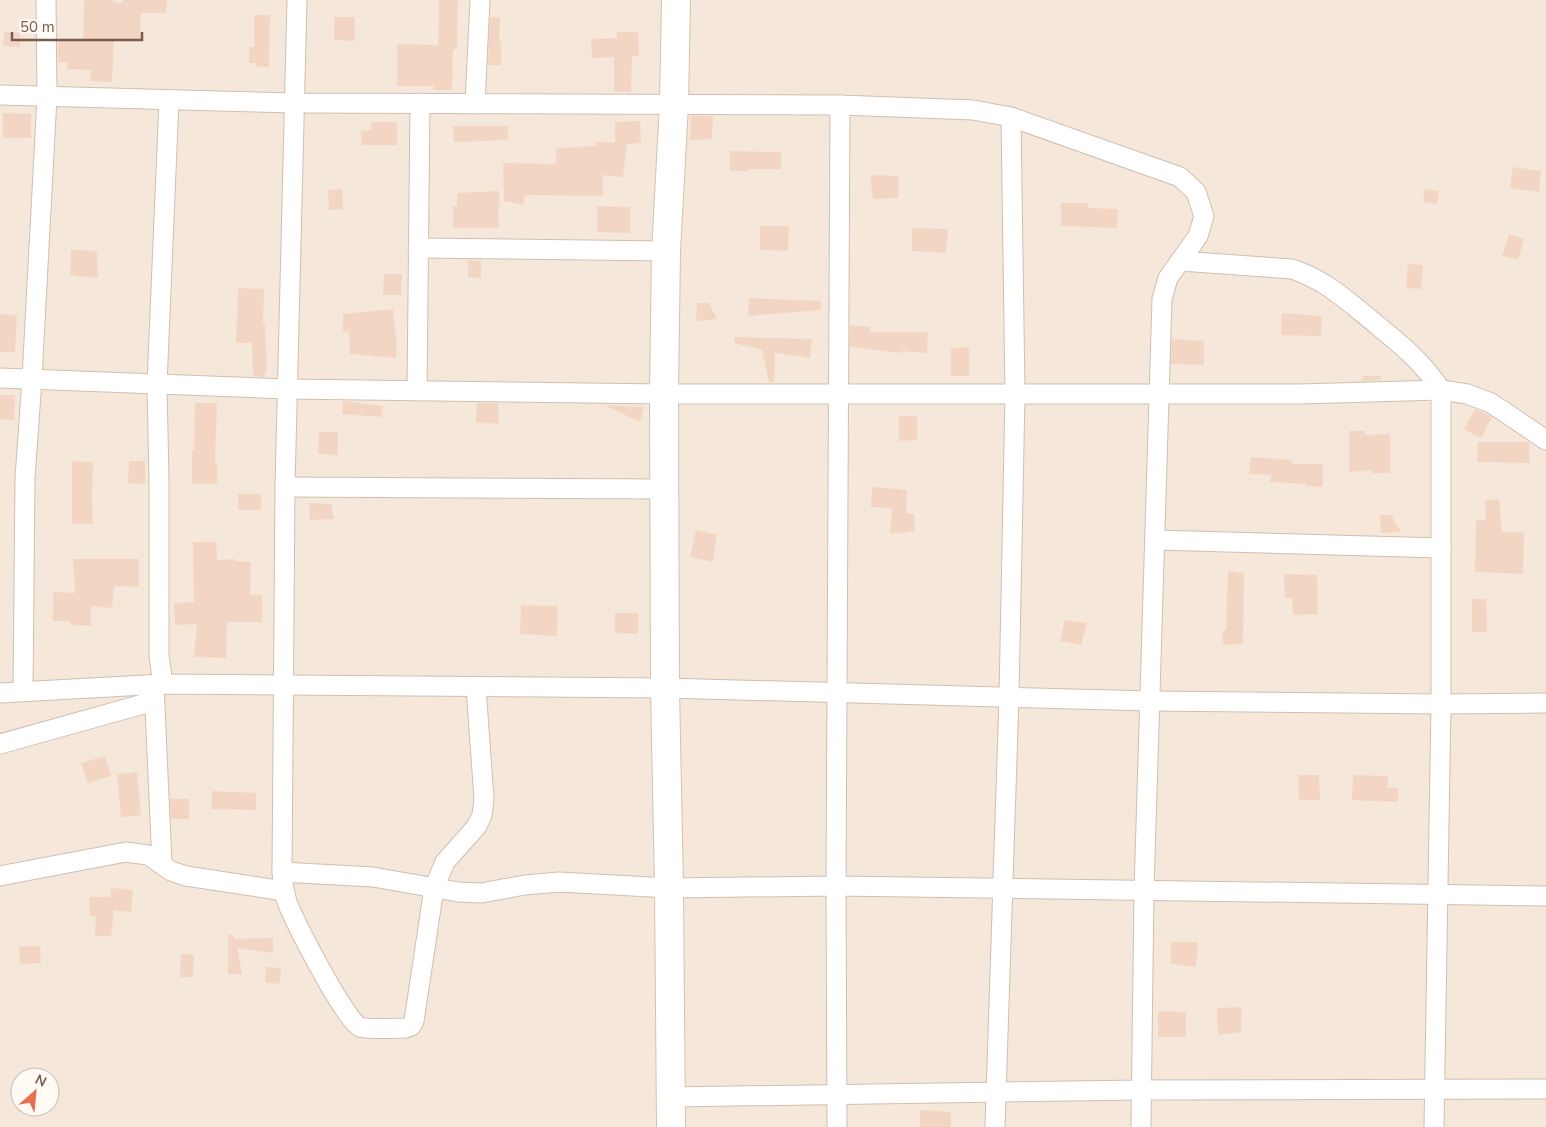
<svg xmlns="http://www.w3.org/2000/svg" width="1546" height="1127" viewBox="0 0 1546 1127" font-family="'Nunito Sans',sans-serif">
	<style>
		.residential { fill: #f5e8da; fill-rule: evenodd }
		.building { fill: #f3d5c3 }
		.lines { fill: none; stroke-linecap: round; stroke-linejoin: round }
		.minor-casing { stroke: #d1beb0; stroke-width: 21 }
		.secondary-casing { stroke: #d6c0b0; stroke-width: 30 }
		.minor { stroke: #fff; stroke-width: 19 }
		.secondary { stroke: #fff; stroke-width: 28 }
	</style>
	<rect width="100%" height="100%" fill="#fdf6ec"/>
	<path class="residential" d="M0,0H1546V1127H0ZM20,1077H50V1107H20Z"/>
	<g class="building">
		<polygon points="84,0 113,0 113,2 123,3 123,0 167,0 166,13 141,13 140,41 114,41 112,82 90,81 91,70 67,69 68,62 58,62 58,40 83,40"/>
		<polygon points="439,0 458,0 457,49 453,49 452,90 433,90 434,86 397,86 397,44 438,45"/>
		<polygon points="254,15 270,15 269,67 257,67 256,63 249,63 249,47 254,47"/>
		<polygon points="334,17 355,17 355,41 334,40"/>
		<polygon points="490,17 500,17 499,41 501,41 501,65 488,65"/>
		<polygon points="4,32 20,33 20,47 3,46"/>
		<polygon points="617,32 638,32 639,56 632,56 631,92 614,91 614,57 592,58 591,39 617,38"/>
		<polygon points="3,113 31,114 31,138 3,138"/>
		<polygon points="691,116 713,116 712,139 690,140"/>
		<polygon points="640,121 641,143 627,144 623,177 603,175 603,196 525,195 523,205 504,201 503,163 556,164 556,148 596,146 596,142 615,142 615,122"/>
		<polygon points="371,122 397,122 397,145 362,145 361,131 371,130"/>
		<polygon points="453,126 508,126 508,140 454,142"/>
		<polygon points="730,151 781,152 781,169 748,169 748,171 730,171"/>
		<polygon points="1513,167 1541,171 1539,192 1510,188"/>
		<polygon points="870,175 899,176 898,198 873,199"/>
		<polygon points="342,189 343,209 329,210 328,190"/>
		<polygon points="1425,189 1439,191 1437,204 1423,202"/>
		<polygon points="499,191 500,206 498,206 499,228 453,228 453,206 457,206 457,193"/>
		<polygon points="1061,203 1088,203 1088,208 1118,209 1117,228 1061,226"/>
		<polygon points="597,206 630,207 630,233 597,232"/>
		<polygon points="760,226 789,226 788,251 760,250"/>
		<polygon points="912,228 948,229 946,253 912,251"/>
		<polygon points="1509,234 1524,239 1518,260 1502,256"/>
		<polygon points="71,250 97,251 98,278 70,275"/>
		<polygon points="468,260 481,261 481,278 468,277"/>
		<polygon points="1408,264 1423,265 1421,289 1406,288"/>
		<polygon points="384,274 402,274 401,295 383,295"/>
		<polygon points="238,288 264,289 263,324 265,324 267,371 265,371 265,377 253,376 252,343 236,343"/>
		<polygon points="749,298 821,301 821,310 748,316"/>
		<polygon points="697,303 709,303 717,319 696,321"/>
		<polygon points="393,309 396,339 397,339 396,358 350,354 349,331 343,332 343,314"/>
		<polygon points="1282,313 1322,316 1321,336 1281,335"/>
		<polygon points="0,314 17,315 15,352 0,352"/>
		<polygon points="850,325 870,327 870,332 928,332 927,353 901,351 901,353 850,347"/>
		<polygon points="735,337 812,339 810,358 775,353 774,382 769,382 762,350 734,343"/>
		<polygon points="1172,339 1204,341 1204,365 1171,364"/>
		<polygon points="969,347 969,376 951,376 951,348"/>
		<polygon points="1364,376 1381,376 1381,380 1362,381"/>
		<polygon points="0,395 15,395 14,420 0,419"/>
		<polygon points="343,401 383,406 381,417 342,414"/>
		<polygon points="195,403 217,403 215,462 217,462 217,484 192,484 192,450 194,450"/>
		<polygon points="477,403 498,403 499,424 476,422"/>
		<polygon points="604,405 644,407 640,422"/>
		<polygon points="1475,409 1492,417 1481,438 1464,429"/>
		<polygon points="899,416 917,416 917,440 899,441"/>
		<polygon points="1349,431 1365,431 1365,435 1390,434 1390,473 1372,473 1372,470 1349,472"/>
		<polygon points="319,432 338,432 338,455 318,454"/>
		<polygon points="1478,442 1529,442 1530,463 1477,462"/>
		<polygon points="1251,457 1292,460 1292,464 1323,464 1323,487 1306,486 1306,484 1270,482 1271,475 1249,474"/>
		<polygon points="72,461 93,462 92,496 93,524 72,524"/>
		<polygon points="129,461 145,461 145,484 128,483"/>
		<polygon points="872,487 907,490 906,513 914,514 915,531 890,534 892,508 871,507"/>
		<rect x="238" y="494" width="23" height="16"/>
		<polygon points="1499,499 1502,532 1524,532 1523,574 1475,572 1476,520 1486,520 1485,500"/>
		<polygon points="309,503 331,504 334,519 310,520"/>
		<polygon points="1380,515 1391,515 1401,532 1381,533"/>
		<polygon points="696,530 717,535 713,562 690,557"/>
		<polygon points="193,542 216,542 217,560 235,559 235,561 251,562 250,595 262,595 262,622 227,622 226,658 194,657 197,624 175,625 174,603 194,602"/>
		<polygon points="73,559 139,559 139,587 114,586 112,608 91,606 91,626 70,625 70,621 53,621 53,592 75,593"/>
		<polygon points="1228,571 1244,573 1243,644 1223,645 1222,631 1226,630"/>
		<polygon points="1284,574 1317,575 1318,614 1293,615 1292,598 1285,598"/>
		<polygon points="1472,599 1486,599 1487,632 1472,632"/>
		<polygon points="521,605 558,606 557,636 520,634"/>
		<polygon points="615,613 638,613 638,634 615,633"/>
		<polygon points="1065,620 1087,623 1081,645 1060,641"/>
		<polygon points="105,756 111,776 88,783 81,763"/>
		<polygon points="137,772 141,815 121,817 117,774"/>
		<polygon points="1298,775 1319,775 1320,800 1299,800"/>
		<polygon points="1353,775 1388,776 1387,788 1398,788 1398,802 1352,800"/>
		<polygon points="212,791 256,793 256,810 211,809"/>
		<polygon points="170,799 189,799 189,819 171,819"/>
		<polygon points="111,888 133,890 131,912 114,910 111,936 95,936 96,916 90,916 89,897 110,897"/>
		<polygon points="228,935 234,935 235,939 273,938 273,953 237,948 242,974 228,974"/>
		<polygon points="1171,942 1198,942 1196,967 1171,964"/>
		<polygon points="40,946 41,963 20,964 19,947"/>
		<polygon points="181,954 194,955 193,977 180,977"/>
		<polygon points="266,967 281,968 280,984 265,982"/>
		<polygon points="1242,1007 1241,1032 1218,1035 1217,1008"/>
		<polygon points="1158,1011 1186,1012 1186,1037 1158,1037"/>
		<polygon points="920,1110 951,1112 951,1127 920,1127"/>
	</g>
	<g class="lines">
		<defs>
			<g id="minor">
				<path d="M297,0L285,487L282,872C283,882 284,893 287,902C295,922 345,1021 360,1027C369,1030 395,1028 406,1028L411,1026L414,1021L434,888L445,862L477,826L482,815L484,799L476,687"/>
				<polyline points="0,95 295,103 840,105 973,110 1011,117 1180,177 1196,192 1204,216 1198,236 1168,278 1162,299 1144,890 1141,1127"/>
				<polyline points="475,104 480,0"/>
				<polyline points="418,248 666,251"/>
				<path d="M1180,261L1292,269C1325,280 1344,298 1371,320C1399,343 1420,359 1441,390V704L1434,1127"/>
				<polyline points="0,378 288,389 664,394 1300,394 1441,390 1467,394 1491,403 1546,440"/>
				<polyline points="417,391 420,103"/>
				<polyline points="285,487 665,489"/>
				<polyline points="1155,540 1441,548"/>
				<polyline points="163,684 159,656 159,479 157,385 169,100"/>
				<polyline points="154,685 162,864"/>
				<polyline points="23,691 25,478 32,379 47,97 46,0"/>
				<polyline points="0,693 163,684 665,688 1151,701 1441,704 1546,703"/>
				<polyline points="0,744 154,701"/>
				<polyline points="282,872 373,877 458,892 481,893 525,885 559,882 669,888 836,886 1546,896"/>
				<polyline points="0,876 126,852 148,855 171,871 186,876 284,891"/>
				<polyline points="671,1097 1141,1090 1546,1089"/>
				<polyline points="837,1127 836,886 840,105"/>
				<polyline points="995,1127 1009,697 1015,394 1011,117"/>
			</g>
			<polyline id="secondary" points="671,1127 669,888 665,688 664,394 666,251 674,105 676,0"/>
		</defs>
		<use href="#minor" class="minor-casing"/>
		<use href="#secondary" class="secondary-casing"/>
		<use href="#minor" class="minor"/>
		<use href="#secondary" class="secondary"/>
	</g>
	<g transform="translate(35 1092) rotate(27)"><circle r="24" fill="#fffaf3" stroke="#cabbb1"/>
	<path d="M0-4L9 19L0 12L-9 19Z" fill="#e76f51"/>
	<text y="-8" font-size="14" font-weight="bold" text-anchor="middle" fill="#7a5c4d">N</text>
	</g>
	<path d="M12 32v8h130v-8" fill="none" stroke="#7a5c4d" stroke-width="2.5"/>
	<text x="20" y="32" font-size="15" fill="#7a5c4d" stroke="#fffaf3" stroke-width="4" paint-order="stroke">50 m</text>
</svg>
